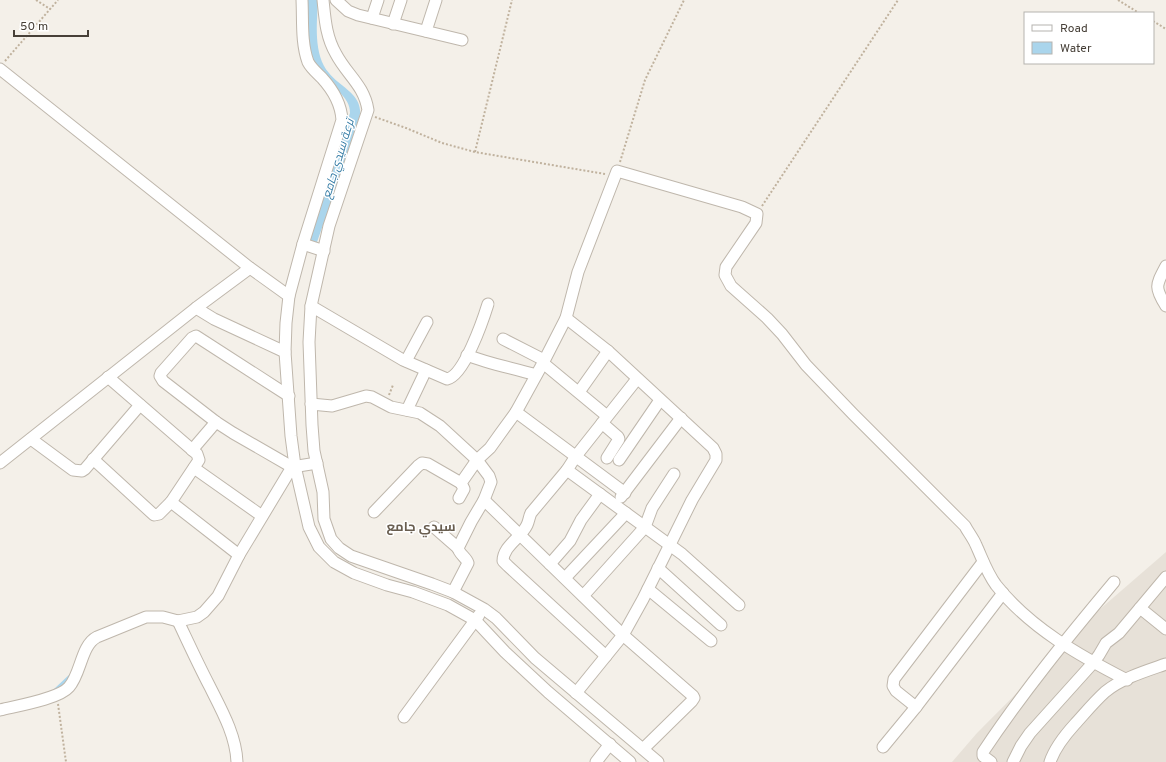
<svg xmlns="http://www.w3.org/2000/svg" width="1166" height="762" viewBox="0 0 1166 762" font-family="Overpass,Cairo,sans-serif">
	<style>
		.residential { fill: #e7e1d8 }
		.water { fill: #aad5ec }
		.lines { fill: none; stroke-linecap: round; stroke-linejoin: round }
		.stream { stroke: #aad5ec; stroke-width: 3 }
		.minor-casing { stroke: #bfb7ac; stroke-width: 13 }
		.path { stroke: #c0b29e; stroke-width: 2; stroke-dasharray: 2 2; stroke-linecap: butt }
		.minor { stroke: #fff; stroke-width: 11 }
		.labels { text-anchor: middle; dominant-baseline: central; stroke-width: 3; stroke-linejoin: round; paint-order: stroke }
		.water-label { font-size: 12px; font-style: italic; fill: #357ca5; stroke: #fff }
		.quarter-label { font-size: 13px; font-weight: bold; fill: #695e50; stroke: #fff }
	</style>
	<rect width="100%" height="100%" fill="#f4f0e9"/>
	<polygon class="residential" points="1166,552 1166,762 952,762 977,733 1099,610"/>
	<path class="water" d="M307,0H318C317,22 313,55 329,73C338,85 359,93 360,110C361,117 356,126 354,133C343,171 329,208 316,245L308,247L350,113C351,96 328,85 319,73C314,66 311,57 309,50Z"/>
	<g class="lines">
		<polyline class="stream" points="55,690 71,675"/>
		<defs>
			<g id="minor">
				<path d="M302,0C303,20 301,43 308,62C311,68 317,73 322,78C333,90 341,104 342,120L303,244L289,296L286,323L285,352L291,436L295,466L309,527L319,547L334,562L354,573L387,585L413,592L448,605L475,620L505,652L548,692L630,762"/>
				<path d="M323,0C325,19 326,37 336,54C347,75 364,85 368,110L329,226L311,306L309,342L312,425L314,451L323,492L324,519L331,539L339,548L351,556L432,584L453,592L484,609L496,618L535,658L658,762"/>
				<polyline points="336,0 348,11 358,15 462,40"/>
				<polyline points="372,18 378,0"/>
				<polyline points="393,24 401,0"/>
				<polyline points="426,31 436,0"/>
				<polyline points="0,69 250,268 289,296"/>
				<polyline points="303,244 324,251"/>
				<path d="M1166,266C1156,285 1154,287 1166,306"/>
				<path d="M311,306L403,360L447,379C464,376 483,320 488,304"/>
				<polyline points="196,308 214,319 285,352"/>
				<polyline points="566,318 608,351 713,448 716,454 716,460 692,500 643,599 623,635 576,693"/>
				<polyline points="503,339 544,360"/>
				<path d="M467,355C489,364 513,368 536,375"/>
				<polyline points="406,361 427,322"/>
				<polyline points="543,363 607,416"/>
				<polyline points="579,392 608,351"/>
				<polyline points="289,396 196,336 192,338 161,373 160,376 163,381 216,422 233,433 292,467 317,463"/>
				<path d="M311,404L332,406L366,396L372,397L391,407L420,413L440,426L477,460L489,476L491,482L484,500L471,522L458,548C459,554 466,557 468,563L453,592"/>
				<polyline points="407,410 426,370"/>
				<polyline points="516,412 625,493"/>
				<polyline points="602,423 618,437 619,439 607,458"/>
				<polyline points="31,439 73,470 82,471 85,469 140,405"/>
				<polyline points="192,450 216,422"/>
				<polyline points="93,459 154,515 159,514 171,502 199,460 197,454 108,377"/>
				<polyline points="619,460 660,400"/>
				<polyline points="0,463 196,308 250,268"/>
				<polyline points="194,468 262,516"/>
				<polyline points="567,470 682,554 739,605"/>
				<polyline points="621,497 681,418"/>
				<path d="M459,498L464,489L461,483L477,460L490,448L500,434L516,412L543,363L566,318L578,272L617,171L742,207L757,214L756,223L726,267L725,275L731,286L767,318L782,334L806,365L853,414L965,526C968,532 973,538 976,545C982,558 987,573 996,585C1030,628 1080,656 1127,680"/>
				<polyline points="484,500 623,635 693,696 694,698 692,701 643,749"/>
				<polyline points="171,502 239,555"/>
				<polyline points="374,512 418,466 422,463 428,464 461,483"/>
				<polyline points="434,527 458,548"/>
				<polyline points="550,564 570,541 581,520 600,494"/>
				<polyline points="658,568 721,625"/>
				<polyline points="565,578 626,513"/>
				<polyline points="648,589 711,641"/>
				<polyline points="583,596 645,527 652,508 674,474"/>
				<polyline points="1140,608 1166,629"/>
				<path d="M178,621C188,642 198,664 209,685C221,709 236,735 237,762"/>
				<path d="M606,656L508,566L503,561C503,546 521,538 527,525C529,521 529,517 531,513L567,470L576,456L637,379"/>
				<polyline points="916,707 896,691 893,686 894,679 983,562"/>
				<path d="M0,710C16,706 59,699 69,687C81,674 81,645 97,637L146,617H163L178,621L197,617L204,612L218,596L239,555L292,467"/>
				<polyline points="404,717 479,615"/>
				<polyline points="883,747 916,707 1003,593"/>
				<polyline points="596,762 610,744"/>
				<path d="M991,762L983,756V752C1023,692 1068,637 1114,582"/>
				<polyline points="1013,762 1021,746 1030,733 1093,663 1099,655 1106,643 1119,633 1166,577"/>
				<path d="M1050,762C1055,747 1065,735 1075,724C1085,713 1094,702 1105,692C1122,678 1146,671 1166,664"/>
			</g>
		</defs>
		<use href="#minor" class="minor-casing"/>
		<g class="path">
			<polyline points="36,0 50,9"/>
			<polyline points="1118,0 1139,13"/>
			<polyline points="1153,21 1166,29"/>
			<polyline points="5,61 58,0"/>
			<polyline points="375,117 406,128 442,143 475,152 605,174"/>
			<polyline points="475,152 512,0"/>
			<polyline points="620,162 645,80 684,0"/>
			<polyline points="762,206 898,0"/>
			<polyline points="389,395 393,385"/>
			<polyline points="58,704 66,762"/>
		</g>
		<use href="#minor" class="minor"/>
	</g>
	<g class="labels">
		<g class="water-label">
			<text transform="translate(339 159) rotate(-73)">ترعة سيدي جامع</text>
		</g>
		<g class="quarter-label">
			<text x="421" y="528">سيدي جامع</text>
		</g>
	</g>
	<rect x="1024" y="12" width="130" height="52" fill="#ffffff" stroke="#b5b3af"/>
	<rect x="1032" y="25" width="20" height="6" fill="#ffffff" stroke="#b5b3af"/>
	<text x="1060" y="32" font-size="12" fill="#474038">Road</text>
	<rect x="1032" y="42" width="20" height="12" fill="#aad5ec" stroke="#b5b3af"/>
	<text x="1060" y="52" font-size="12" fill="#474038">Water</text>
	<path d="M14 30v6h74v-6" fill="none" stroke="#474038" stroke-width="2"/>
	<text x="20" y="30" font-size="12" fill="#474038" stroke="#ffffff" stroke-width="3" paint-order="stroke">50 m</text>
</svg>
